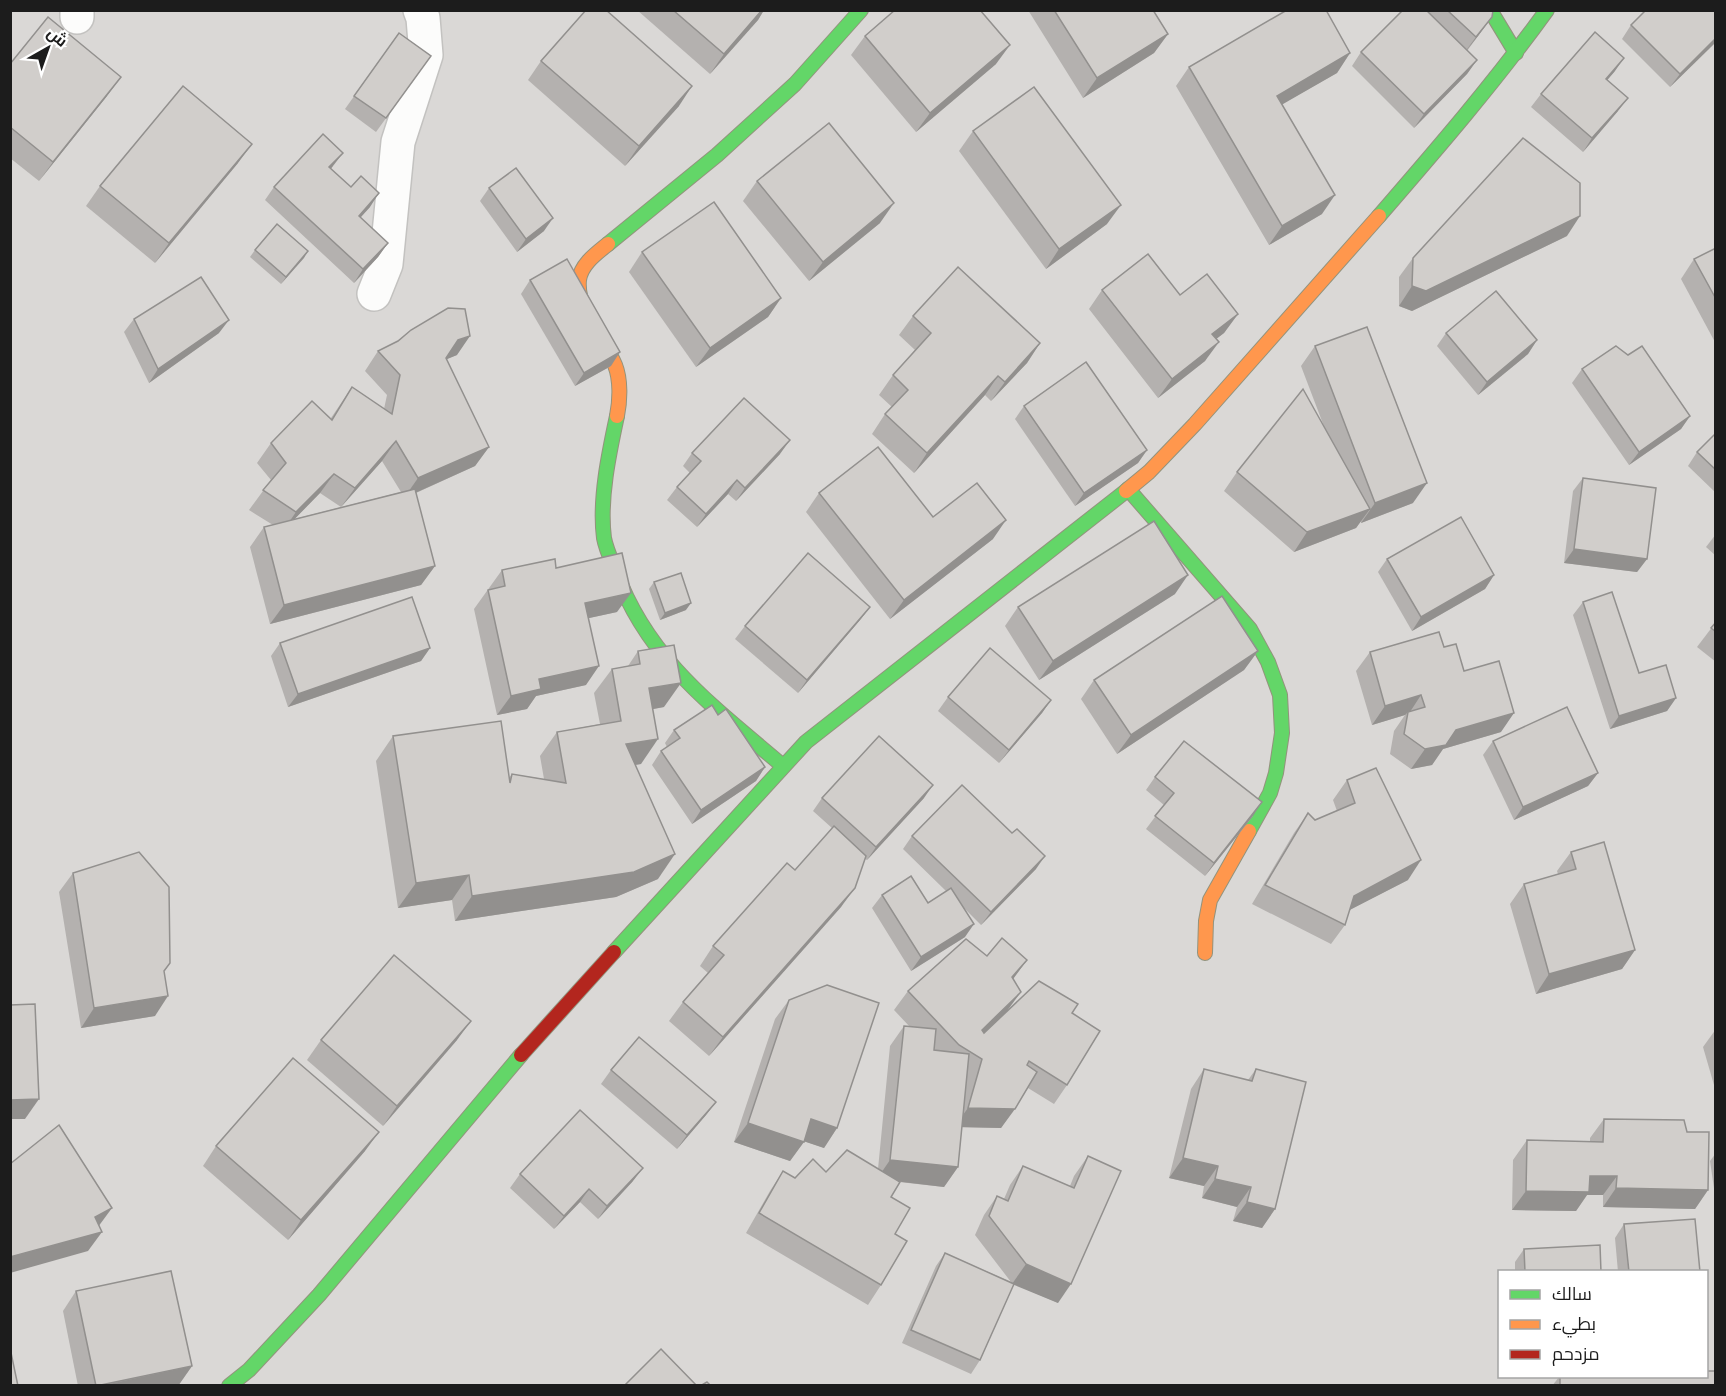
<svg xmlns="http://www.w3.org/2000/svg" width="1726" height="1396" viewBox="0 0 1726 1396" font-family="'Work Sans',Cairo,sans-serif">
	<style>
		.residential { fill: #dad8d6; fill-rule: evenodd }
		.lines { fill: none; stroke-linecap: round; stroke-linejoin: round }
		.street-casing { stroke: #c3c2c0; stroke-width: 36 }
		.fast-casing { stroke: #93937d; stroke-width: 16 }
		.slow-casing { stroke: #93937d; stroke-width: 16 }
		.jam-casing { stroke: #93937d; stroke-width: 16 }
		.street { stroke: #fcfcfb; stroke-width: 33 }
		.fast { stroke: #63d668; stroke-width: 14 }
		.slow { stroke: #ff974d; stroke-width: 14 }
		.jam { stroke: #b3261e; stroke-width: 14 }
		.wall { fill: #b4b1af; fill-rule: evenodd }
		.shaded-wall { fill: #92908e }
		.building { fill: #d1cecb; stroke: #92908e; stroke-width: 1.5 }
	</style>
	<rect width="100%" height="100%" fill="#ebe8e4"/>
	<path class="residential" d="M10,11H1715V1385H11ZM1500,1272H1706V1376H1500Z"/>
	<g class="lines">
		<defs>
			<g id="street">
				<polyline points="77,17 77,10"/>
				<polyline points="374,294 386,264 398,142 426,55 423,18 420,10"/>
			</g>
			<g id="fast">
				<polyline points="1490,10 1516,53"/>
				<path d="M1379,216C1437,149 1495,82 1547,10"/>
				<polyline points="608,244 717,155 795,84 861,10"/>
				<path d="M617,416C609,453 599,500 604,538C606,549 612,562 616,572C648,660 715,708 783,766"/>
				<polyline points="1128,489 1250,629 1268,662 1280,695 1282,733 1276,773 1270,793 1249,831"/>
				<polyline points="614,952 806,742 1126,491"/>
				<polyline points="229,1386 249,1370 319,1295 521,1055"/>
			</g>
			<g id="slow">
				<path d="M608,244C597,253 581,264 579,280C576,310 604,338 615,365C621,380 620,401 617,416"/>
				<polyline points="1126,491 1149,472 1195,424 1379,216"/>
				<polyline points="1205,953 1206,921 1210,900 1249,831"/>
			</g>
			<polyline id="jam" points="521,1055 614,952"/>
		</defs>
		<use href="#street" class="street-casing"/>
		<use href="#fast" class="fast-casing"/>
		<use href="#slow" class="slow-casing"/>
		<use href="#jam" class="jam-casing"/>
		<use href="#street" class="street"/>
		<use href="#fast" class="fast"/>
		<use href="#slow" class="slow"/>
		<use href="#jam" class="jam"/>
	</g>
	<g class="wall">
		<polygon points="637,10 764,10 758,20 710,74"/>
		<polygon points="1028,10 1153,10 1168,34 1154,53 1083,98"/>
		<polygon points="1403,10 1493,10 1492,17 1467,51 1477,60 1467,74 1414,128 1352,66 1361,52"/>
		<polygon points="1642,10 1716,10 1716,42 1670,87 1622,39 1631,25 1644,13"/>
		<polygon points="399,33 431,56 376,132 345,109"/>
		<polygon points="865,36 996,64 916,132 851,55"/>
		<polygon points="1350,53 1337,73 1282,104 1322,214 1269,245 1176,86 1189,67"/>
		<polygon points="541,61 679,106 625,166 528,80"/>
		<polygon points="10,64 107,96 39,181 10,158"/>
		<polygon points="1615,71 1607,80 1618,111 1583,152 1531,107 1541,94"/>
		<polygon points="973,131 1107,224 1046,269 959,151"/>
		<polygon points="238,163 155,263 86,206 100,186"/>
		<polygon points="333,166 331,169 370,207 360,218 388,243 378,257 354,283 265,200 274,187"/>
		<polygon points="757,181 880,223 809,281 743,201"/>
		<polygon points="489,188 544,231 517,252 480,201"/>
		<polygon points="1567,236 1412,311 1399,306 1399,277 1413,258"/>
		<polygon points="1716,248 1716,344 1681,279 1694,259"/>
		<polygon points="255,250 308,251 281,284 250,257"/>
		<polygon points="642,252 781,298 768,317 696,367 629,272"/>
		<polygon points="530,280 611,366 575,386 521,294"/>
		<polygon points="1102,290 1180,295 1238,314 1224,333 1216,339 1205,361 1158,398 1089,309"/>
		<polygon points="913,316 1040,343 1027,363 991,401 985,395 914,473 872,434 885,414 892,407 879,395 893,375 915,350 899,335"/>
		<polygon points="134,319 219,333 149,383 124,332"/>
		<polygon points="1446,333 1537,340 1528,354 1478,395 1437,346"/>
		<polygon points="1315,346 1413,503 1361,523 1361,521 1356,528 1294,552 1224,491 1237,472 1325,429 1301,366"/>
		<path d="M378,351L457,355L446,359L489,447L475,466L416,493L435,566L421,585L270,624L250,547L264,527L273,525L249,510L271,480L257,463L271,443L331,418L352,387L384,409L387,395L365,371ZM382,461L401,492L294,519L320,493L341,507Z"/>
		<polygon points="1582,369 1690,416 1681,429 1629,465 1572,383"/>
		<polygon points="1024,406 1147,450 1138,463 1075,506 1015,419"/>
		<polygon points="1716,433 1716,493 1688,466 1697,452"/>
		<polygon points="692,453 780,454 736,501 728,494 697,527 667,500 677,487 690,473 683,466"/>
		<polygon points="1583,478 1647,559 1637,572 1564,563 1573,491"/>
		<polygon points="819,493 933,517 993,539 890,619 806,512"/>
		<polygon points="1716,534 1716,556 1706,547"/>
		<polygon points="1387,559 1494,575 1485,589 1412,631 1378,572"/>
		<polygon points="556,568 617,612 589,618 586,685 536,696 527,709 497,715 474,609 502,570"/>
		<polygon points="654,582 686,610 660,620 649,589"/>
		<polygon points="1175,594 1039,680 1005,626 1018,607"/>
		<polygon points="1583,602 1639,673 1676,698 1667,711 1610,729 1573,615"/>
		<polygon points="870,607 860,620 798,693 735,639 745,626"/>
		<polygon points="1716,622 1716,662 1697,647"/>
		<polygon points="280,643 430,648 421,661 288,707 271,656"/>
		<polygon points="1444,647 1464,671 1501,732 1443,749 1432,765 1411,769 1390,754 1394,731 1405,715 1372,725 1356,671 1370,652"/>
		<polygon points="638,651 664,707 653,709 641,764 635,765 658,879 616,897 455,921 452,900 398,908 376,761 393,736 509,778 512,774 544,779 540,756 557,732 600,724 594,693 612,669 628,666"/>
		<polygon points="1258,651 1244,670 1117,754 1081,699 1094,680"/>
		<polygon points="948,697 1051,700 1042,713 999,763 938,711"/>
		<polygon points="718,715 765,767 756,781 692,824 652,765 661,751 667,747 665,743 674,730"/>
		<polygon points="1493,741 1598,773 1588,786 1514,820 1483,755"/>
		<polygon points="1155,777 1253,816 1205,876 1146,829 1164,805 1146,790"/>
		<polygon points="1347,780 1408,880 1349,910 1345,925 1331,944 1252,904 1294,833 1308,813 1315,820 1337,811 1333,800"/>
		<polygon points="822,798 924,798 867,860 865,859 841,907 709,1056 669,1021 683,1002 708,973 700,966 713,946 795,870 832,828 813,811"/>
		<polygon points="912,836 1036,869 981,925 965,909 965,937 911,971 872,908 882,895 928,903 946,891 903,849"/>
		<polygon points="1571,852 1635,950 1622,969 1536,994 1510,904 1524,884 1558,874 1557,871"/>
		<polygon points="73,873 170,963 164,972 155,1016 81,1028 59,892"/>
		<polygon points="987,956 1027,960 1013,979 1007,1011 1072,1013 1067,1085 1054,1104 1028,1088 1001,1128 962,1127 958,1167 944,1187 899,1182 891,1197 895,1234 881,1285 868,1305 746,1233 770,1191 783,1171 795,1178 826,1172 878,1169 890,1046 904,1026 910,1027 894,1010 908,991"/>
		<polygon points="789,1000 837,1128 824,1148 804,1141 790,1161 734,1142 775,1019"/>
		<polygon points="1716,1029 1716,1092 1703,1047"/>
		<polygon points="321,1040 457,1040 383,1126 307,1060"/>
		<polygon points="1204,1069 1248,1080 1256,1069 1275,1209 1262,1228 1233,1221 1237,1207 1202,1198 1204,1186 1169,1178 1191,1089"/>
		<polygon points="611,1070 716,1102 706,1115 677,1149 601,1084"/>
		<polygon points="1604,1119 1687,1132 1708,1190 1695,1209 1603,1207 1603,1195 1587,1195 1576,1211 1512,1210 1513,1160 1527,1140 1590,1142 1590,1138"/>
		<polygon points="216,1146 365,1151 288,1240 203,1166"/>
		<polygon points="1716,1153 1716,1202 1710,1161"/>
		<polygon points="1088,1156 1058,1303 1014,1284 980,1360 971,1374 902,1343 936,1266 945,1253 1011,1282 975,1235 984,1215 997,1196 1004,1199 1010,1185 1023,1166 1070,1186 1074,1176"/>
		<polygon points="520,1174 633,1181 598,1219 580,1202 554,1229 510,1188"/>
		<polygon points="1624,1224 1700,1272 1618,1272 1615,1238"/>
		<polygon points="1524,1249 1601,1272 1515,1272 1515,1262"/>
		<polygon points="76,1291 192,1366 178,1386 78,1386 63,1311"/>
		<polygon points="1559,1377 1707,1377 1716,1386 1552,1386"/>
	</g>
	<g class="shaded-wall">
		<polygon points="762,10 764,10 758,20 710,74 724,54"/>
		<polygon points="1492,17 1478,36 1462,56 1476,37"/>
		<polygon points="1168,34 1154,53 1083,98 1097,78"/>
		<polygon points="1716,38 1716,42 1670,87 1680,74"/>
		<polygon points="1010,45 996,64 916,132 930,113"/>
		<polygon points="1350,53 1337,73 1264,115 1277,96"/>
		<polygon points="1624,58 1615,71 1597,92 1606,79"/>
		<polygon points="1477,60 1467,74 1414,128 1424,114"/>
		<polygon points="121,77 107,96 39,181 53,162"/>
		<polygon points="692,86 679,106 625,166 639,146"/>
		<polygon points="1628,98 1618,111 1583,152 1592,138"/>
		<polygon points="252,144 238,163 155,263 169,243"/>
		<polygon points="343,153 333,166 320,181 329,167"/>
		<polygon points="379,193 370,207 349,230 359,216"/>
		<polygon points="1335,195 1322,214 1269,245 1282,226"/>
		<polygon points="894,203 880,223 809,281 823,262"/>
		<polygon points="1121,205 1107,224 1046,269 1059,249"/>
		<polygon points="1580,216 1567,236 1412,311 1399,306 1412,286"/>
		<polygon points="553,218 544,231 517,252 526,239"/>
		<polygon points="388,243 378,257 354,283 363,269"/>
		<polygon points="308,251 304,258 281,284 286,277"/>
		<polygon points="781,298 768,317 696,367 710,348"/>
		<polygon points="1238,314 1224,333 1198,353 1212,334"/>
		<polygon points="229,320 219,333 149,383 158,369"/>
		<polygon points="470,336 457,355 445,360 432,377 458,340"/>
		<polygon points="1537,340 1528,354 1478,395 1487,382"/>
		<polygon points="1219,342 1205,361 1158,398 1172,379"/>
		<polygon points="1040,343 1027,363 991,401 1005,382"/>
		<polygon points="620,352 611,366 575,386 584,373"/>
		<polygon points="998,376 985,395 914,473 927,453"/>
		<polygon points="1690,416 1681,429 1629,465 1639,452"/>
		<polygon points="790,440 780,454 736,501 745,488"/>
		<polygon points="396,441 382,461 341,507 355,488"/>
		<polygon points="489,447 475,466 404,498 418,478"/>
		<polygon points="1147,450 1138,463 1075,506 1084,493"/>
		<polygon points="334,474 320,493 283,531 296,512"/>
		<polygon points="737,480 728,494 697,527 706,514"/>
		<polygon points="1427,483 1413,503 1361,523 1375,503"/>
		<polygon points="1370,509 1356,528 1294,552 1307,532"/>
		<polygon points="1006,520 993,539 890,619 904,600"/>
		<polygon points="1574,549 1647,559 1637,572 1564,563"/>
		<polygon points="435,566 421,585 270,624 284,605"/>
		<polygon points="1188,575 1175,594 1039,680 1053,661"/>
		<polygon points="1494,575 1485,589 1412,631 1421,617"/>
		<polygon points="631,593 617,612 571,622 585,603"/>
		<polygon points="691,603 686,610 660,620 665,613"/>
		<polygon points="870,607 860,620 798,693 807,680"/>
		<polygon points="430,648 421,661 288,707 298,694"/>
		<polygon points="1258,651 1244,670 1117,754 1131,735"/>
		<polygon points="599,666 586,685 536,696 527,709 497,715 511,696 539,679"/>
		<polygon points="681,683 664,707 632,713 649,688"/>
		<polygon points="1421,695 1408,715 1408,712 1405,715 1372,725 1385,706"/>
		<polygon points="1676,698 1667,711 1610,729 1619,716"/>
		<polygon points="1051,700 1042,713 999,763 1009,750"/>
		<polygon points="1514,713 1501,732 1443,749 1432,765 1411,769 1425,749 1456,730"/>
		<polygon points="658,739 641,764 608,769 626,744"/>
		<polygon points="765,767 756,781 692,824 701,810"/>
		<polygon points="1598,773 1588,786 1514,820 1523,807"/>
		<polygon points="933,785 924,798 867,860 876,847"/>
		<polygon points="1262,802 1253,816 1205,876 1214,863"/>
		<polygon points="675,854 658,879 616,897 455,921 472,896"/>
		<polygon points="1045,856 1036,869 981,925 991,912"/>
		<polygon points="1421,860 1408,880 1340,915 1354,896"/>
		<polygon points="469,875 452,900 398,908 416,883"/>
		<polygon points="855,888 841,907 709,1056 723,1037"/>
		<polygon points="974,924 965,937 911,971 921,957"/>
		<polygon points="1635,950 1622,969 1536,994 1549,974"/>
		<polygon points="1027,960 1013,979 1012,977"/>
		<polygon points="1021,992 1007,1011 968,1050 982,1030"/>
		<polygon points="168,996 155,1016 81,1028 94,1008"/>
		<polygon points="471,1021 457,1040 383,1126 397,1106"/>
		<polygon points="39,1099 25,1119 10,1119 10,1100"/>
		<polygon points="716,1102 706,1115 677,1149 687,1135"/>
		<polygon points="968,1108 1015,1109 1001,1128 954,1127"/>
		<polygon points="811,1119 837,1128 824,1148 797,1139"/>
		<polygon points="748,1123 804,1142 790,1161 734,1142"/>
		<polygon points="379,1132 365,1151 288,1240 301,1220"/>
		<polygon points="1183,1158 1218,1166 1204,1186 1169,1178"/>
		<polygon points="890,1160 958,1167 944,1187 877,1179"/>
		<polygon points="643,1168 633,1181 598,1219 607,1206"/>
		<polygon points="1590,1176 1617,1176 1603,1195 1587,1195 1576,1211 1512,1210 1526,1191"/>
		<polygon points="1215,1179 1251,1187 1237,1207 1202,1198"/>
		<polygon points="1616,1188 1708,1190 1695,1209 1603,1207"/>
		<polygon points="589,1189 580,1202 554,1229 564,1216"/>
		<polygon points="1247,1202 1275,1209 1262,1228 1233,1221"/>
		<polygon points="112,1208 98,1227 95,1217"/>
		<polygon points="102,1232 88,1251 10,1273 10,1257"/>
		<polygon points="1026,1264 1071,1284 1058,1303 1012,1284"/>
		<polygon points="192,1366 178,1386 100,1386"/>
	</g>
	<g class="building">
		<polygon points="586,10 606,10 692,86 639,146 541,61"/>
		<polygon points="673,10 762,10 724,54"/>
		<polygon points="895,10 980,10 1010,45 930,113 865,36"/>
		<polygon points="1054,10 1153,10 1168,34 1097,78"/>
		<polygon points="1287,10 1326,10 1350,53 1277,96 1335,195 1282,226 1189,67"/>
		<polygon points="1403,10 1426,10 1477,60 1424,114 1361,52"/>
		<polygon points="1447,10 1493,10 1492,17 1476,37"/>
		<polygon points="1646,10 1716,10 1716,38 1680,74 1631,25"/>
		<polygon points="48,17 121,77 53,162 10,127 10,64"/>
		<polygon points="1595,32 1624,58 1606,79 1628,98 1592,138 1541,94"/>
		<polygon points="399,33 431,56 386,118 354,96"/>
		<polygon points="183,86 252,144 169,243 100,186"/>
		<polygon points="1034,87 1121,205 1059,249 973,131"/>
		<polygon points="829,123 894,203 823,262 757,181"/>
		<polygon points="323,134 343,153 329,167 351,187 361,176 379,193 359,216 388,243 363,269 274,187"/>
		<polygon points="1523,138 1580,183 1580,216 1426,291 1412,286 1413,258"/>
		<polygon points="516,168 553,218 526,239 489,188"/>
		<polygon points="714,202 781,298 710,348 642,252"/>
		<polygon points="277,224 308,251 286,277 255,250"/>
		<polygon points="1716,248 1716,299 1694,259"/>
		<polygon points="1148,254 1180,295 1207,274 1238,314 1212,334 1219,342 1172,379 1102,290"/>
		<polygon points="567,259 620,352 584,373 530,280"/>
		<polygon points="958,267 1040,343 1005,382 998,376 927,453 885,414 908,390 893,375 931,333 913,316"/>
		<polygon points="201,277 229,320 158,369 134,319"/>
		<polygon points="1496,291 1537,340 1487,382 1446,333"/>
		<polygon points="448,308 465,309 470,336 458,340 446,358 489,447 418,478 396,441 355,488 334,474 296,512 263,490 286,463 271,443 312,401 332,420 352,387 392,414 400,375 378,351 398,341 411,330"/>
		<polygon points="1367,327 1427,483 1375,503 1315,346"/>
		<polygon points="1616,346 1628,355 1642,346 1690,416 1639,452 1582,369"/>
		<polygon points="1086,362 1147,450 1084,493 1024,406"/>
		<polygon points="1303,389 1370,509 1307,532 1237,472"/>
		<polygon points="744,398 790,440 745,488 737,480 706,514 677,487 701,461 692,453"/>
		<polygon points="1716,433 1716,470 1697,452"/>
		<polygon points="878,447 933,517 977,483 1006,520 904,600 819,493"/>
		<polygon points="1583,478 1656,488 1647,559 1574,549"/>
		<polygon points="415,489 435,566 284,605 264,527"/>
		<polygon points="1461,517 1494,575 1421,617 1387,559"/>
		<polygon points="1154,521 1188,575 1053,661 1018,607"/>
		<polygon points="622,553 631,593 585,603 599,666 539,679 541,689 511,696 488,590 505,586 502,570 555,559 556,568"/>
		<polygon points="808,553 870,607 807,680 745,626"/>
		<polygon points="681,573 691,603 665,613 654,582"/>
		<polygon points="1612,592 1639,673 1666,665 1676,698 1619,716 1583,602"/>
		<polygon points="1222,596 1258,651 1131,735 1094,680"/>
		<polygon points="412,597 430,648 298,694 280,643"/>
		<polygon points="1716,622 1716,632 1711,628"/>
		<polygon points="1439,632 1444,647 1456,644 1464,671 1499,661 1514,713 1456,730 1446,745 1425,749 1404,734 1408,712 1425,707 1421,695 1385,706 1370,652"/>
		<polygon points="674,645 681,683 649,688 658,739 626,744 675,854 634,872 472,896 469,875 416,883 393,736 501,721 510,783 512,774 566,783 557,732 621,721 612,669 640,664 638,651"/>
		<polygon points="990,648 1051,700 1009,750 948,697"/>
		<polygon points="712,705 718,715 726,709 765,767 701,810 661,751 680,738 674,730"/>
		<polygon points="1567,707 1598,773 1523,807 1493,741"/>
		<polygon points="879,736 933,785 876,847 822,798"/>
		<polygon points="1184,741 1262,802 1214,863 1155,816 1174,793 1155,777"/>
		<polygon points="1376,768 1421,860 1354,896 1345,925 1265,885 1308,813 1315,820 1355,803 1347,780"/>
		<polygon points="962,785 1012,833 1017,829 1045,856 991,912 912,836"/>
		<polygon points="834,826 866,856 855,888 723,1037 683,1002 724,955 713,946 787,863 795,870"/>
		<polygon points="1604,842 1635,950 1549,974 1524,884 1576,869 1571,852"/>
		<polygon points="139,852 169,887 170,963 164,971 168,996 94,1008 73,873"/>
		<polygon points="911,876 928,903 951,888 974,924 921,957 882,895"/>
		<polygon points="1002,938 1027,960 1012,977 1021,992 982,1030 984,1033 1039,981 1078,1004 1072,1013 1100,1031 1067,1085 1029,1061 1027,1065 1037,1072 1015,1109 968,1108 982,1059 959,1045 908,991 966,939 987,956"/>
		<polygon points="394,955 471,1021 397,1106 321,1040"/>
		<polygon points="827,985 879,1003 837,1128 811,1119 804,1142 748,1123 789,1000"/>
		<polygon points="35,1004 39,1099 10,1100 10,1005"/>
		<polygon points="904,1026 936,1029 934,1050 969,1054 958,1167 890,1160"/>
		<polygon points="639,1037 716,1102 687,1135 611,1070"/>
		<polygon points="293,1058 379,1132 301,1220 216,1146"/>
		<polygon points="1204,1069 1252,1081 1256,1069 1306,1082 1275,1209 1247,1202 1251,1187 1215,1179 1218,1166 1183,1158"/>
		<polygon points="580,1110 643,1168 607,1206 589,1189 564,1216 520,1174"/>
		<polygon points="1604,1119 1684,1120 1687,1132 1709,1132 1708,1190 1616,1188 1617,1176 1590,1176 1589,1192 1526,1191 1527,1140 1603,1142"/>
		<polygon points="59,1125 112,1208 95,1217 102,1232 10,1257 10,1164"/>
		<polygon points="847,1150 900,1182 891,1197 910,1208 895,1234 907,1241 881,1285 759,1213 783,1171 795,1178 813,1159 826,1172"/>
		<polygon points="1088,1156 1121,1171 1071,1284 1026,1264 989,1216 997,1196 1008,1201 1023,1166 1074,1188"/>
		<polygon points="1695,1219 1700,1272 1629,1272 1624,1224"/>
		<polygon points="1600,1245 1601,1272 1525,1272 1524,1249"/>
		<polygon points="945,1253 1014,1284 980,1360 911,1330"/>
		<polygon points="171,1271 192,1366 96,1386 76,1291"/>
		<polygon points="10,1348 18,1386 10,1386"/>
		<polygon points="661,1349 697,1386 624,1386"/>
		<polygon points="1707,1371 1716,1371 1716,1386 1560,1386 1560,1377 1707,1377"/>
		<polygon points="707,1382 711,1386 700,1386"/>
	</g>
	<rect width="1726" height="1396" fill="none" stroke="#1c1c1c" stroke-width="24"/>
	<rect x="1498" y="1270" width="210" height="108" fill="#ffffff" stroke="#a4a4a4" stroke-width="1.5"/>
	<rect x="1510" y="1290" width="30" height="9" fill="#63d668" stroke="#a4a4a4" stroke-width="1.5"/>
	<text x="1552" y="1300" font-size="18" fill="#1c1c1c">سالك</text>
	<rect x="1510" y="1320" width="30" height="9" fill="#ff974d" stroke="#a4a4a4" stroke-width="1.5"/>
	<text x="1552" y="1330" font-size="18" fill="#1c1c1c">بطيء</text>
	<rect x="1510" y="1350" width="30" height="9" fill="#b3261e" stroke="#a4a4a4" stroke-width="1.5"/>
	<text x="1552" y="1360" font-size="18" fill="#1c1c1c">مزدحم</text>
	<g transform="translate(48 48) rotate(40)" stroke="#ffffff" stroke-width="4.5" paint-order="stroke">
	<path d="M0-4.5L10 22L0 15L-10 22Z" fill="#1c1c1c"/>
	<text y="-9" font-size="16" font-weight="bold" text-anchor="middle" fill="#1c1c1c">ش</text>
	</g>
</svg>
